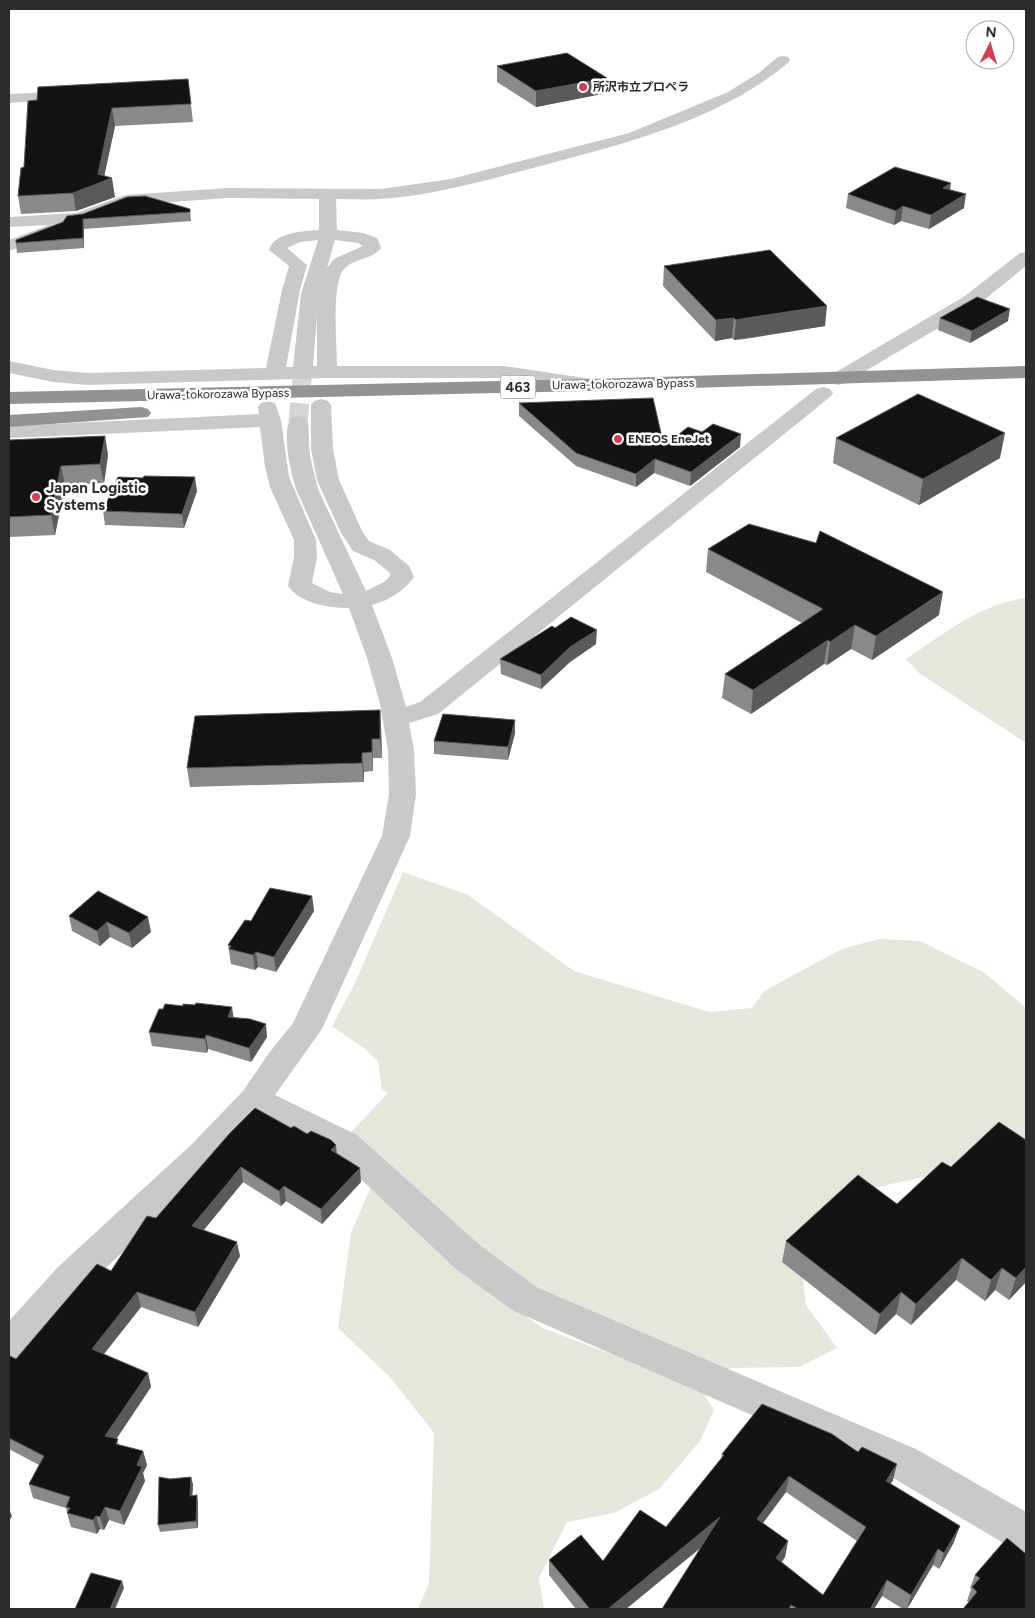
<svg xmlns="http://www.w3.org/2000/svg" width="1035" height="1618" viewBox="0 0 1035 1618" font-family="Figtree,'Noto Sans JP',sans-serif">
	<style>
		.green { fill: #e3e8db }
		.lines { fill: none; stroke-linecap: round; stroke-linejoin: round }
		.minor-tunnel { stroke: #d5d5d5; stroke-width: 19; stroke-dasharray: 19 9; stroke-linecap: butt }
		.minor { fill: #c9c9c9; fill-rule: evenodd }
		.highway { fill: #939393; fill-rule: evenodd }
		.wall { fill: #898989; fill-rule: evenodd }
		.shaded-wall { fill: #5a5a5a }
		.building { fill: #131313; stroke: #5a5a5a; fill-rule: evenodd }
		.poi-dot { fill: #d24053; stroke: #fff; stroke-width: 2 }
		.labels { text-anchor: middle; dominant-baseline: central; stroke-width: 5; stroke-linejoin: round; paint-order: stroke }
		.far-poi-label { font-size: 12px; font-weight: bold; fill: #2c2c2c; stroke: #fff; text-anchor: start }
		.far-street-label { font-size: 12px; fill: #2c2c2c; stroke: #fff }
		.shield { fill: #fff; stroke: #6b6b6b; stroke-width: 1 }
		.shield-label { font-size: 14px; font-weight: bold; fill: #2c2c2c }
		.poi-label { font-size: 15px; font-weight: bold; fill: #2c2c2c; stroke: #fff; text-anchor: start }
	</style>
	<rect width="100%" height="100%" fill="#fff"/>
	<g class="green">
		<path d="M1026,598V743L919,673L906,659C944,634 980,604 1026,598Z"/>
		<polygon points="403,872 468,895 574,971 709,1012 752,1008 764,991 842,949 879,939 920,941 985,973 1026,1008 1026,1205 940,1174 914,1179 860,1191 799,1245 806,1305 837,1348 799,1367 730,1368 701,1390 714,1410 700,1441 659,1489 614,1513 567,1522 539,1578 544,1609 418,1609 429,1583 434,1433 390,1377 338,1328 351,1233 371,1186 471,1278 543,1328 611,1354 627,1332 528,1292 348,1135 388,1093 382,1090 378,1061 365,1049 332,1026 355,983"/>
	</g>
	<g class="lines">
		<polyline class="minor-tunnel" points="298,422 303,369"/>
		<g class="minor">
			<path d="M783,56L788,57L790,60L788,63C722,118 634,141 552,163C496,177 439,195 381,199C366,200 351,199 336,199L337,230L363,233L377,238L381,248C372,260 354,258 344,269C331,284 337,346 337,366H504L591,379L598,381L601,385L598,389L591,391L504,378H327L88,385L53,382L9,373V361L53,370L88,373L266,368L282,290L289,266L269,250C274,232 304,231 319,230V199L228,198L128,205L84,222L49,225L55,226L58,230L55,234L9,251V240L49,225L9,227V217L76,213L125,195L228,188L381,189L451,179L629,133L728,92L760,72L778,57ZM318,240L301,294L293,367H286L300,290L307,265L287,248L300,242ZM335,240L358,243L363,246L334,259L327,268ZM317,316V366H313Z"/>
			<polygon points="74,91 79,92 81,95 79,98 9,103 9,94"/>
			<polygon points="1026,252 1026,266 979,304 845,383 838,385 831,383 828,379 831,375 965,296 1020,253"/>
			<path d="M823,387L830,389L833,393L830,397L438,714L409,723L414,750L416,794L410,836L322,1029L275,1095L357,1135L482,1247L538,1288L916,1449L1026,1512V1553L1012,1548L888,1475L512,1310L456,1269L333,1153L259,1117L216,1162L84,1289L22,1359L9,1363V1321L58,1267L192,1144L243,1091L269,1053L293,1023L382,836L389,794L388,750L380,704L367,658L349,608C329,608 301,604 288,586L294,557V540L270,487L265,467L260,427L9,438V426L259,414L258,407L261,403L268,401L275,403L281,420L289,477L316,540L317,557L312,583L330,592L343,594L296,489C291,473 281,432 291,418L298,416L305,418L308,422L310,456L318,489L366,591L384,582L390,576V573L374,560L353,551L341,533L317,480L311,449V405L314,401L321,399L328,401L331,405L333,449L339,480L363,533L369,541L390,550L409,566L414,577C403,592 389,600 372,605L392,658L406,707L420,702L816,389Z"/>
		</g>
		<g class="highway">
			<polygon points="1026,366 1026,378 591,391 9,404 9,392 591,379"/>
			<polygon points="141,407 148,409 151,413 148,417 9,427 9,415"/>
		</g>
	</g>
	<g class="wall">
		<polygon points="497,66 607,93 536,107 497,82"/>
		<polygon points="188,79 193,122 115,126 104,176 115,197 76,211 21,214 18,196 37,100"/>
		<polygon points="950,190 964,208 929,229 901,221 894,225 846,208 848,194"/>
		<polygon points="190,209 191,221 84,229 84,248 17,253 16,243 63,222 67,216"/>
		<polygon points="664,266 825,326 745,339 734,340 732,338 715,341 663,286"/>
		<polygon points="940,318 1008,321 970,343 938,330"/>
		<polygon points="519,403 664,446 740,447 690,486 654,473 636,487 576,466 519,416"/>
		<polygon points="105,436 108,455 104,483 65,485 55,535 9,537 9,440"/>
		<polygon points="836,438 1000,458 919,505 833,463"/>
		<polygon points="197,491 184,528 105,525 103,511"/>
		<polygon points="708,549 939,615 872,660 851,649 827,665 824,664 751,714 722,698 725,674 802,623 706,572"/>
		<polygon points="555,628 596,644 570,662 541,689 501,674 500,659"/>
		<polygon points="380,710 381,728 382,758 373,758 373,771 364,772 364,782 190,787 187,768"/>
		<polygon points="515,720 515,733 508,760 434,754 434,741"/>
		<polygon points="98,891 151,932 132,948 110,937 100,946 72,931 69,916"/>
		<polygon points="312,896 314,911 276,972 258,967 255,970 231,964 228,945 251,921"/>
		<polygon points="234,1018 267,1037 251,1062 208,1049 207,1053 152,1046 149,1032"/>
		<polygon points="291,1128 336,1145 337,1154 361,1182 322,1224 286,1201 281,1206 243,1182 203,1230 240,1256 198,1327 141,1307 104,1354 148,1373 151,1387 116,1439 119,1445 143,1451 147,1465 143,1473 145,1481 124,1525 109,1520 104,1530 100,1529 97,1534 71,1527 67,1513 67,1512 66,1508 33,1498 29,1484 39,1465 9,1449 9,1358 16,1359 111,1271 156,1218"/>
		<polygon points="897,1204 1026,1282 1009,1300 995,1290 985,1301 956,1280 911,1325 896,1314 875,1335 782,1262 786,1241"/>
		<path d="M722,1454L893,1480L891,1484L954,1542L939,1569L933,1565L907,1609H903L882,1596L874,1609H662L702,1547L626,1609H576L549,1575V1560L603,1561L666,1527L721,1459ZM786,1492L857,1541L823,1595L782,1562L785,1557L788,1541L763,1523Z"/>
		<polygon points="193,1484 192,1496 198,1502 198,1528 160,1532 158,1525"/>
		<polygon points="1026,1554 969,1602 967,1601 971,1589 970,1588 975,1575"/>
	</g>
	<g class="shaded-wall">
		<polygon points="607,78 607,93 536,107 536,91"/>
		<polygon points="112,108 115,126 103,182 112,178 115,197 76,211 73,193 98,174"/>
		<polygon points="951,183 949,197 943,188"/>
		<polygon points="966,194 964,208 929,229 931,215"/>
		<polygon points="903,206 901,221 894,225 896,211"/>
		<polygon points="83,219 84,229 84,248 83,238"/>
		<polygon points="827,306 825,326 734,340 736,320"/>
		<polygon points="1010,309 1008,321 970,343 972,331"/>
		<polygon points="734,318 732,338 715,341 716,320"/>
		<polygon points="1005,433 1000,458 919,505 923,479"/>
		<polygon points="741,434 740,447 690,486 691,472"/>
		<polygon points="105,436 108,455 104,483 100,464"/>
		<polygon points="655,459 654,473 636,487 636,474"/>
		<polygon points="61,466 65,485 55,535 51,515"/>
		<polygon points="195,477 197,491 184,528 182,514"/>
		<polygon points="943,592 939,615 872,660 876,636"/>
		<polygon points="855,625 851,649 827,665 830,642"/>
		<polygon points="597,630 596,644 570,662 541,689 541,675 570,647"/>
		<polygon points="828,640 824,664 751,714 753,690"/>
		<polygon points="380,710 381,728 382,758 380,739"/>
		<polygon points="515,720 515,733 508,760 508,747"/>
		<polygon points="372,739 373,758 373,771 372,752"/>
		<polygon points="362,753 364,772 364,782 362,763"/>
		<polygon points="312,896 314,911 276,972 274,957"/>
		<polygon points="148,917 151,932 132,948 129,933"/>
		<polygon points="107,922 110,937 100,946 97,931"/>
		<polygon points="256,952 258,967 255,970 253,955"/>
		<polygon points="232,1007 234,1020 228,1017"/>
		<polygon points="266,1024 267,1037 251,1062 249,1048"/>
		<polygon points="206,1035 208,1049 207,1053 205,1039"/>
		<polygon points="336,1145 337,1160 331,1150"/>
		<polygon points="241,1167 243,1182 195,1241 192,1226"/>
		<polygon points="360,1168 361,1182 322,1224 321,1209"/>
		<polygon points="284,1186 286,1201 281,1206 279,1191"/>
		<polygon points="237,1242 240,1256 198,1327 195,1312"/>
		<polygon points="962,1258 956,1280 911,1325 916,1304"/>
		<polygon points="1026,1267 1026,1282 1009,1300 1016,1278"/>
		<polygon points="1002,1268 995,1290 985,1301 991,1280"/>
		<polygon points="137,1292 141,1307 96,1364 92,1349"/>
		<polygon points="901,1292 896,1314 875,1335 880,1314"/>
		<polygon points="148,1373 151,1387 109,1450 105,1436"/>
		<polygon points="143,1451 147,1465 143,1473 145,1481 124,1525 120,1511 137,1465"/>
		<polygon points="897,1464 893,1480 882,1497 886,1481"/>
		<polygon points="789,1476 786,1492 754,1535 757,1519"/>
		<polygon points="191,1477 193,1484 192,1503 190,1496"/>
		<polygon points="197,1495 198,1502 198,1528 196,1521"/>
		<polygon points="105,1507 109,1520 104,1530 100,1517"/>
		<polygon points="9,1509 12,1516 9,1521"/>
		<polygon points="96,1516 100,1529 97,1534 93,1520"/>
		<polygon points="720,1517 718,1533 626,1609 608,1609"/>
		<polygon points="960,1526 954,1542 939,1569 944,1553"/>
		<polygon points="788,1541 785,1557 773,1573 776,1558"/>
		<polygon points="938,1549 933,1565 907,1609 911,1595"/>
		<polygon points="887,1580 882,1596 874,1609 870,1609"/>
		<polygon points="122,1581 124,1588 115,1609 110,1609"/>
	</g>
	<g class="building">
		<polygon points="567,53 607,78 536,91 497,66"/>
		<polygon points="188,79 191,104 112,108 98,174 112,178 73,193 18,196 21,168 24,167 28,101 37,100 38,87"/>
		<polygon points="895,167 951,183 943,188 966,194 931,215 903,206 896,211 848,194"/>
		<polygon points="145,196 190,209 190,212 83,219 83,238 16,243 16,240 63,222 67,216 83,214 127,197"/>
		<polygon points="770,250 827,306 747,318 736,320 734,318 716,320 664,266"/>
		<polygon points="977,297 1010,309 972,331 940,318"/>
		<polygon points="918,394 1005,433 923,479 836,438"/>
		<polygon points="653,398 664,446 688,427 702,432 713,424 741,434 691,472 655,459 636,474 576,453 519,403"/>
		<polygon points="105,436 100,464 61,466 51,515 9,517 9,440"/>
		<polygon points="144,476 195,477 182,514 103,511 118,477 143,478"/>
		<polygon points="749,524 816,543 820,531 943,592 876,636 855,625 830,642 828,640 753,690 725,674 823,609 708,549"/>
		<polygon points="571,617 597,630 570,647 541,675 500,659 552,626 555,628"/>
		<polygon points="380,710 380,739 372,739 372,752 362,753 362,763 187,768 195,716"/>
		<polygon points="443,714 515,720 508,747 434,741"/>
		<polygon points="270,888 312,896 274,957 256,952 253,955 229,949 231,946 228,945 245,920 251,921"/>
		<polygon points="98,891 148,917 129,933 107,922 97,931 69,916"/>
		<polygon points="196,1003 232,1007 228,1017 250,1019 266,1024 249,1048 206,1035 205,1039 149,1032 159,1009 163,1009 165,1004 183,1006 183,1004 195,1005"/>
		<polygon points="255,1108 291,1128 294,1126 307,1134 311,1131 331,1140 336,1145 331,1150 360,1168 321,1209 284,1186 279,1191 241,1167 192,1226 237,1242 195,1312 137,1292 92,1349 148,1373 105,1436 118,1439 116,1444 143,1451 137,1465 142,1467 120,1511 105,1507 100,1517 96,1516 93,1520 67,1513 70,1508 66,1507 70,1497 29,1484 44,1456 9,1438 9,1358 10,1356 16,1359 97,1264 111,1271 147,1216 156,1218 230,1133"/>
		<polygon points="999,1122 1026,1140 1026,1267 1016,1278 1002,1268 991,1280 962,1258 916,1304 901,1292 880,1314 786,1241 858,1175 897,1204 942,1162 951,1167"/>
		<path d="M762,1404L832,1434L858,1452L862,1447L897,1464L886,1481L960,1526L944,1553L938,1549L911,1595L887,1580L870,1609H798L791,1605L789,1609H662L720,1517L608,1609H590L549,1560L581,1535L603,1561L640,1510L666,1527L724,1455L722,1454ZM789,1476L866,1527L823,1595L776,1558L788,1541L757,1519Z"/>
		<polygon points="159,1477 170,1479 191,1477 190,1496 197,1495 196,1521 158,1525"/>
		<polygon points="1007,1538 1026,1554 1026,1609 963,1609 977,1592 972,1587 980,1578 975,1575"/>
		<polygon points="91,1573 122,1581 110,1609 75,1609"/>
	</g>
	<g class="poi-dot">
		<circle cx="583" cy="87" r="5"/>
		<circle cx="618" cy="439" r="5"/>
		<circle cx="36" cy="497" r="5"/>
	</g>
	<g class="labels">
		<g class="far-poi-label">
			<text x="593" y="87">所沢市立プロペラ</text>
			<text x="628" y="439">ENEOS EneJet</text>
		</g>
		<g class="far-street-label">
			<text transform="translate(623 384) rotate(-1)">Urawa-tokorozawa Bypass</text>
			<text transform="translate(218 394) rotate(-1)">Urawa-tokorozawa Bypass</text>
		</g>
		<rect class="shield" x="500.5" y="375.5" width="35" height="23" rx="4"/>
		<g class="shield-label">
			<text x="518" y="387">463</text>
		</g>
		<g class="poi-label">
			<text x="46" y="488">Japan Logistic<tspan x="46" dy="17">Systems</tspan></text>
		</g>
	</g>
	<rect width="1035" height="1618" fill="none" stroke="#2c2c2c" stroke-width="20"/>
	<g transform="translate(990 45) rotate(5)"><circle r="24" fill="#ffffff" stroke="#ababab"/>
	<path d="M0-4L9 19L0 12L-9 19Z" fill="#d24053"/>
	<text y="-8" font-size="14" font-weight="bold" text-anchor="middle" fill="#2c2c2c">N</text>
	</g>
</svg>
